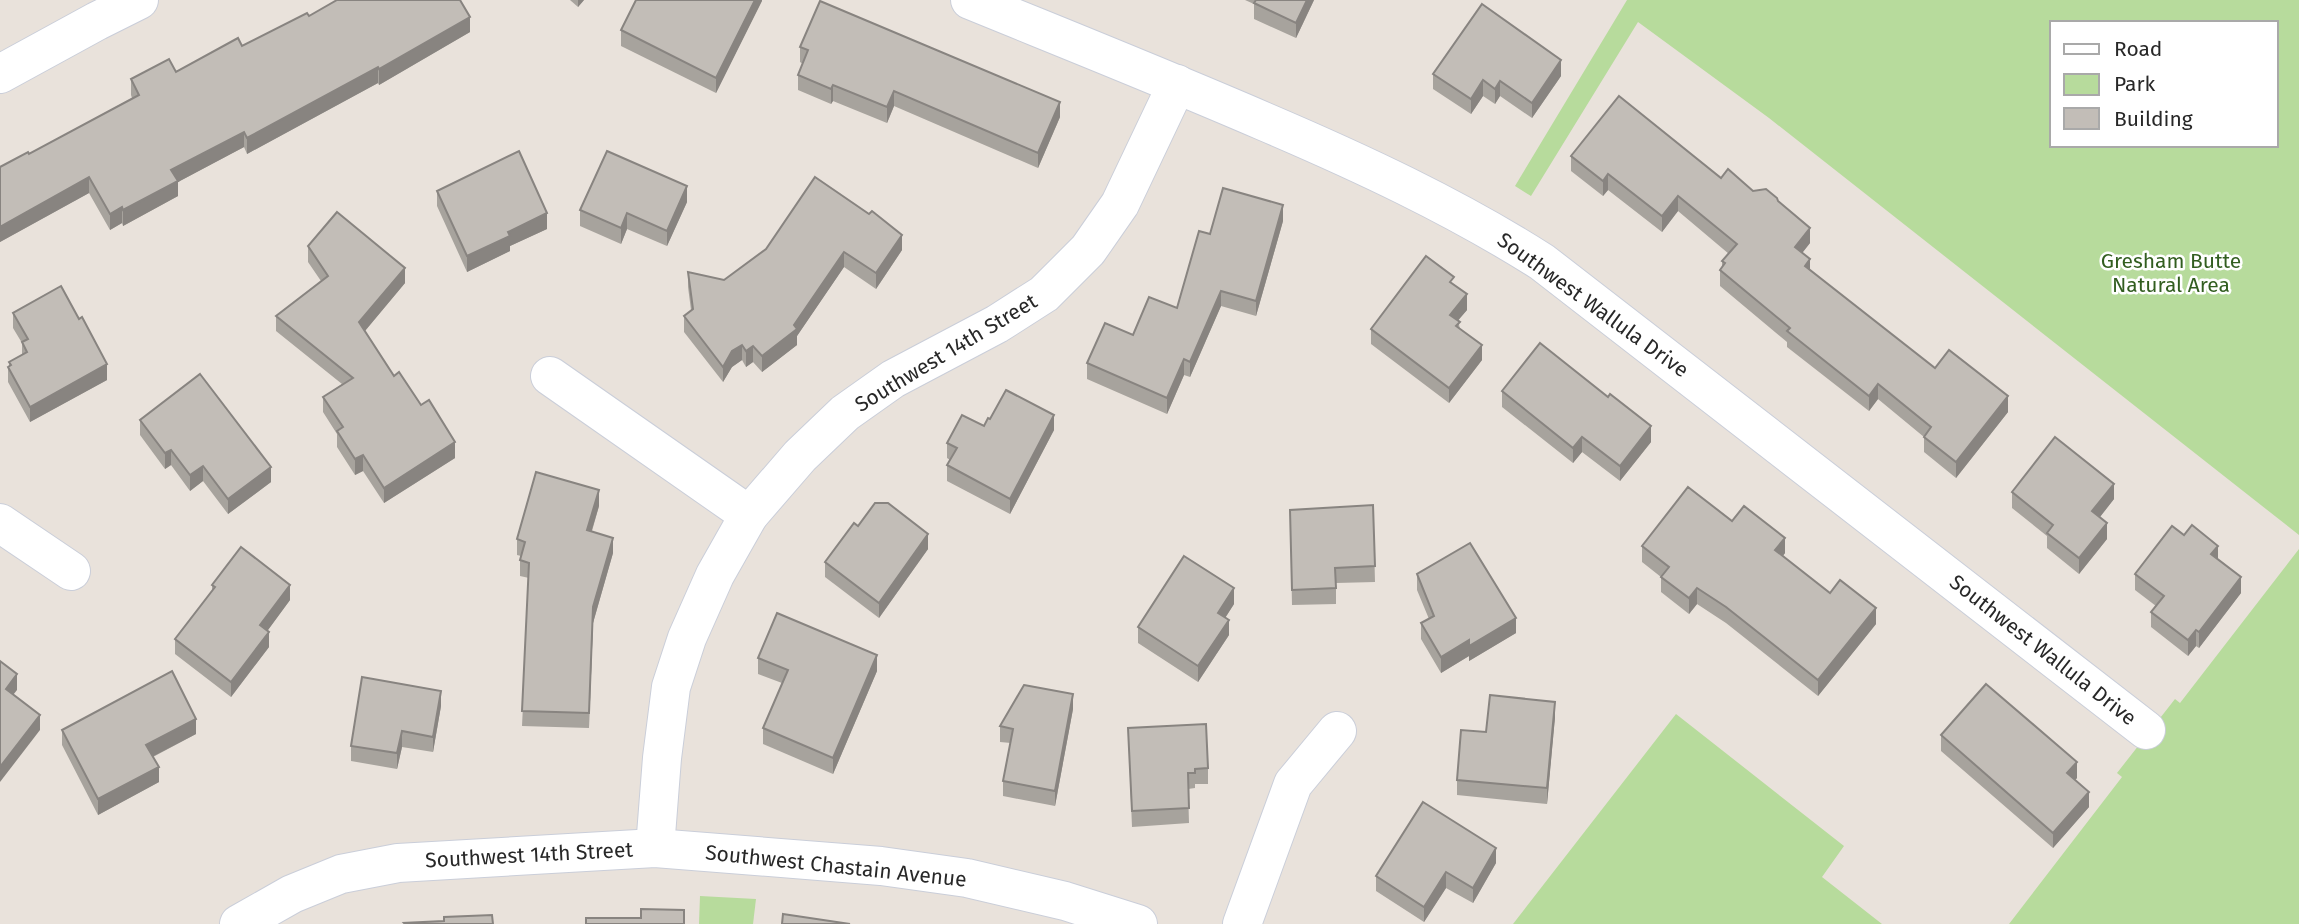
<svg xmlns="http://www.w3.org/2000/svg" width="2299" height="924" viewBox="0 0 2299 924" font-family="'Fira Sans',sans-serif">
	<style>
		.green { fill: #b7db9c; fill-rule: evenodd }
		.lines { fill: none; stroke-linecap: round; stroke-linejoin: round }
		.minor-casing { stroke: #caced9; stroke-width: 40 }
		.minor { stroke: #fff; stroke-width: 38 }
		.wall { fill: #a7a39d }
		.shaded-wall { fill: #888480 }
		.building { fill: #c2bdb7; stroke: #888480; stroke-width: 2 }
		.labels { text-anchor: middle; dominant-baseline: central; stroke-width: 5; stroke-linejoin: round; paint-order: stroke }
		.park-label { font-size: 21px; fill: #325e20; stroke: #fff }
		.street-label { font-size: 21px; fill: #282828; stroke: #fff }
	</style>
	<rect width="100%" height="100%" fill="#e9e2db"/>
	<g class="green">
		<path d="M1627,0H2299V535L1769,118L1638,22L1531,196L1515,186ZM2052,23H2276V145H2052Z"/>
		<polygon points="2299,549 2299,924 2009,924 2122,777 2117,773 2175,699 2180,703"/>
		<polygon points="1676,714 1844,846 1822,877 1882,924 1513,924"/>
		<polygon points="700,896 756,899 753,924 699,924"/>
	</g>
	<g class="lines">
		<defs>
			<g id="minor">
				<path d="M970,0C1068,40 1166,79 1263,121C1359,162 1454,206 1542,262L2146,730"/>
				<polyline points="0,74 97,21 139,0"/>
				<polyline points="550,376 749,515"/>
				<polyline points="0,523 71,571"/>
				<polyline points="655,848 662,758 671,687 687,638 715,575 749,515 800,456 845,413 893,379 997,324 1044,294 1088,250 1120,204 1177,84"/>
				<polyline points="239,924 292,894 341,874 398,863 655,848 881,866 967,878 1065,901 1138,924"/>
				<polyline points="1242,924 1293,784 1337,731"/>
			</g>
		</defs>
		<use href="#minor" class="minor-casing"/>
		<use href="#minor" class="minor"/>
	</g>
	<g class="wall">
		<polygon points="570,0 584,0 578,7"/>
		<polygon points="762,0 716,93 621,46 621,30"/>
		<polygon points="1245,0 1314,0 1296,38 1254,19 1254,4"/>
		<polygon points="309,16 470,32 379,85 378,83 247,154 244,147 178,182 178,196 123,226 122,223 110,230 89,193 0,242 0,167 29,154 132,98 131,95 131,79 176,72 242,46"/>
		<polygon points="800,47 1060,117 1038,168 894,106 887,123 833,101 831,104 798,90 798,75 803,64 800,62"/>
		<polygon points="1433,74 1561,76 1532,118 1500,96 1495,104 1483,96 1471,114 1433,89"/>
		<polygon points="1571,156 1721,178 1778,201 1810,243 1802,253 1810,270 1935,368 2008,412 1956,478 1924,452 1924,437 1878,399 1869,411 1787,347 1787,342 1720,286 1720,270 1722,267 1722,261 1729,254 1678,211 1662,232 1608,190 1603,196 1571,171"/>
		<polygon points="437,191 547,229 510,246 510,251 467,272 437,206"/>
		<polygon points="687,202 667,246 627,229 621,244 580,226 580,210"/>
		<polygon points="1283,221 1256,316 1221,306 1190,377 1184,375 1167,414 1087,379 1087,363 1177,308 1210,234"/>
		<polygon points="308,246 405,283 365,331 394,376 455,458 384,503 363,471 355,475 337,447 337,434 323,412 323,397 342,384 276,331 276,316 321,281 308,262"/>
		<polygon points="766,249 902,250 876,289 844,267 797,336 797,345 762,372 753,362 746,367 742,360 732,367 723,382 684,332 684,316 691,310 688,287 688,272 724,280"/>
		<polygon points="1454,285 1467,310 1458,320 1460,329 1482,360 1449,403 1371,344 1371,329"/>
		<polygon points="13,313 107,380 30,422 8,382 8,367 9,366 9,362 22,355 22,343 13,328"/>
		<polygon points="1502,391 1608,397 1651,442 1620,481 1582,452 1573,463 1502,407"/>
		<polygon points="990,419 1054,430 1010,514 947,481 947,465 950,460 947,458 947,443 984,426"/>
		<polygon points="140,420 271,482 228,514 203,481 190,491 171,465 165,469 140,435"/>
		<polygon points="2012,492 2114,499 2100,517 2107,539 2079,574 2047,548 2047,536 2012,508"/>
		<polygon points="1373,505 1375,582 1336,583 1336,604 1292,605 1290,510"/>
		<polygon points="599,506 592,531 613,553 593,623 589,728 522,726 529,578 520,576 520,560 521,556 517,555 517,539"/>
		<polygon points="1732,521 1785,553 1783,556 1830,593 1876,624 1818,696 1726,623 1697,604 1689,614 1661,592 1661,577 1642,562 1642,546"/>
		<polygon points="858,526 928,549 879,618 825,577 825,562"/>
		<polygon points="2218,559 2241,593 2199,648 2196,646 2188,656 2151,627 2151,612 2156,606 2135,590 2135,574"/>
		<polygon points="1417,574 1516,633 1469,661 1469,656 1441,673 1421,639 1421,623 1429,619 1417,590"/>
		<polygon points="212,585 290,600 267,631 269,647 231,697 175,654 175,639 212,591"/>
		<polygon points="1234,604 1225,618 1229,635 1198,682 1138,643 1138,627"/>
		<polygon points="758,658 877,671 833,774 763,744 763,728 782,683 758,674"/>
		<polygon points="441,706 433,752 402,747 397,769 351,761 351,746"/>
		<polygon points="1073,709 1055,806 1003,796 1003,781 1011,743 1000,742 1000,726"/>
		<polygon points="1555,717 1547,804 1457,795 1457,780 1486,732"/>
		<polygon points="1128,728 1208,768 1208,784 1195,784 1195,788 1188,789 1189,823 1132,827"/>
		<polygon points="62,730 196,734 153,757 159,782 98,815 62,745"/>
		<polygon points="1941,735 2077,778 2075,780 2089,807 2053,848 1941,751"/>
		<polygon points="1496,863 1473,903 1446,888 1424,922 1376,891 1376,876"/>
	</g>
	<g class="shaded-wall">
		<polygon points="578,0 584,0 578,7"/>
		<polygon points="755,0 762,0 762,1 716,93 716,78"/>
		<polygon points="1307,0 1314,0 1296,38 1296,23"/>
		<polygon points="470,17 470,32 379,85 379,69"/>
		<polygon points="1561,60 1561,76 1532,118 1532,103"/>
		<polygon points="378,67 378,83 247,154 247,138"/>
		<polygon points="1483,80 1483,96 1471,114 1471,99"/>
		<polygon points="1500,81 1500,96 1495,104 1495,89"/>
		<polygon points="833,85 833,101 831,104 831,89"/>
		<polygon points="894,91 894,106 887,123 887,107"/>
		<polygon points="1060,102 1060,117 1038,168 1038,153"/>
		<polygon points="244,132 244,147 178,182 178,196 123,226 123,210 171,170"/>
		<polygon points="1608,174 1608,190 1603,196 1603,181"/>
		<polygon points="89,177 89,193 0,242 0,227"/>
		<polygon points="687,186 687,202 667,246 667,231"/>
		<polygon points="1678,196 1678,211 1662,232 1662,216"/>
		<polygon points="1283,205 1283,221 1256,316 1256,301"/>
		<polygon points="122,207 122,223 110,230 110,214"/>
		<polygon points="547,213 547,229 510,246 510,251 467,272 467,256 508,232"/>
		<polygon points="627,213 627,229 621,244 621,228"/>
		<polygon points="1810,228 1810,243 1795,262 1795,247"/>
		<polygon points="902,235 902,250 876,289 876,273"/>
		<polygon points="844,252 844,267 797,336 797,345 762,372 762,356 794,325"/>
		<polygon points="1810,259 1810,275 1805,266"/>
		<polygon points="405,268 405,283 359,338 359,322"/>
		<polygon points="1221,291 1221,306 1190,377 1190,362"/>
		<polygon points="1467,294 1467,310 1450,330 1450,315"/>
		<polygon points="742,345 742,360 732,367 723,382 723,367 732,351"/>
		<polygon points="1482,345 1482,360 1449,403 1449,388"/>
		<polygon points="753,346 753,362 746,367 746,351"/>
		<polygon points="1184,359 1184,375 1167,414 1167,398"/>
		<polygon points="107,364 107,380 30,422 30,407"/>
		<polygon points="1878,384 1878,399 1869,411 1869,396"/>
		<polygon points="2008,396 2008,412 1956,478 1956,462"/>
		<polygon points="1054,415 1054,430 1010,514 1010,499"/>
		<polygon points="1651,426 1651,442 1620,481 1620,466"/>
		<polygon points="1582,437 1582,452 1573,463 1573,448"/>
		<polygon points="455,442 455,458 384,503 384,488"/>
		<polygon points="171,450 171,465 165,469 165,453"/>
		<polygon points="363,455 363,471 355,475 355,459"/>
		<polygon points="203,466 203,481 190,491 190,475"/>
		<polygon points="271,467 271,482 228,514 228,499"/>
		<polygon points="2114,484 2114,499 2092,527 2092,511"/>
		<polygon points="599,490 599,506 587,546 587,530"/>
		<polygon points="2107,523 2107,539 2079,574 2079,558"/>
		<polygon points="928,534 928,549 879,618 879,603"/>
		<polygon points="613,538 613,553 593,623 589,728 593,607"/>
		<polygon points="1785,538 1785,553 1775,565 1775,550"/>
		<polygon points="2218,546 2218,561 2211,554"/>
		<polygon points="2241,577 2241,593 2199,648 2199,632"/>
		<polygon points="290,585 290,600 260,641 260,625"/>
		<polygon points="1234,588 1234,604 1218,629 1218,613"/>
		<polygon points="1697,588 1697,604 1689,614 1689,598"/>
		<polygon points="1876,608 1876,624 1818,696 1818,680"/>
		<polygon points="1516,618 1516,633 1469,661 1469,656 1441,673 1441,657 1469,640"/>
		<polygon points="1229,620 1229,635 1198,682 1198,666"/>
		<polygon points="2196,630 2196,646 2188,656 2188,640"/>
		<polygon points="269,632 269,647 231,697 231,682"/>
		<polygon points="877,655 877,671 833,774 833,758"/>
		<polygon points="17,674 17,690 6,704 6,689"/>
		<polygon points="441,691 441,706 433,752 433,737"/>
		<polygon points="1073,694 1073,709 1055,806 1055,791"/>
		<polygon points="1555,702 1555,717 1547,804 1547,788"/>
		<polygon points="40,715 40,730 0,782 0,767"/>
		<polygon points="196,719 196,734 146,760 146,745"/>
		<polygon points="402,731 402,747 397,769 397,753"/>
		<polygon points="2077,762 2077,778 2067,788 2067,773"/>
		<polygon points="159,767 159,782 98,815 98,799"/>
		<polygon points="2089,792 2089,807 2053,848 2053,833"/>
		<polygon points="1496,848 1496,863 1473,903 1473,888"/>
		<polygon points="1446,872 1446,888 1424,922 1424,907"/>
	</g>
	<g class="building">
		<polygon points="337,0 460,0 470,17 379,69 378,67 247,138 244,132 171,170 178,181 123,210 122,207 110,214 89,177 0,227 0,167 28,152 29,154 139,95 131,79 169,59 176,72 238,38 242,46 307,13 309,16"/>
		<polygon points="636,0 755,0 716,78 621,30"/>
		<polygon points="1256,0 1307,0 1296,23 1254,3"/>
		<polygon points="820,1 1060,102 1038,153 894,91 887,107 833,85 831,89 798,75 808,50 800,47"/>
		<polygon points="1482,4 1561,60 1532,103 1500,81 1495,89 1483,80 1471,99 1433,74"/>
		<polygon points="1619,96 1721,178 1728,169 1753,191 1766,189 1777,198 1778,201 1810,228 1795,247 1810,259 1805,266 1935,368 1949,350 2008,396 1956,462 1924,437 1931,427 1878,384 1869,396 1787,331 1790,328 1720,270 1725,263 1722,261 1737,244 1678,196 1662,216 1608,174 1603,181 1571,156"/>
		<polygon points="519,151 547,213 508,232 510,236 467,256 437,191"/>
		<polygon points="607,151 687,186 667,231 627,213 621,228 580,210"/>
		<polygon points="815,177 869,214 872,211 902,235 876,273 844,252 794,325 797,329 762,356 753,346 746,351 742,345 732,351 723,367 684,316 693,309 688,272 724,280 766,249"/>
		<polygon points="1223,188 1283,205 1256,301 1221,291 1190,362 1184,359 1167,398 1087,363 1105,323 1133,335 1149,297 1177,308 1199,231 1210,234"/>
		<polygon points="337,212 405,268 359,322 394,376 399,372 421,405 429,400 455,442 384,488 363,455 355,459 337,431 343,427 323,397 353,378 276,316 328,276 308,246"/>
		<polygon points="1426,256 1454,277 1450,282 1467,294 1450,315 1460,322 1456,326 1482,345 1449,388 1371,329"/>
		<polygon points="61,286 79,319 82,317 107,364 30,407 8,367 11,365 9,362 27,352 22,342 28,339 13,313"/>
		<polygon points="1540,343 1608,397 1610,394 1651,426 1620,466 1582,437 1573,448 1502,391"/>
		<polygon points="200,374 271,467 228,499 203,466 190,475 171,450 165,453 140,420"/>
		<polygon points="1006,390 1054,415 1010,499 947,465 957,448 947,443 962,415 984,426 988,418 990,419"/>
		<polygon points="2055,437 2114,484 2092,511 2107,523 2079,558 2047,533 2053,525 2012,492"/>
		<polygon points="536,472 599,490 587,530 613,538 593,607 589,713 522,711 529,563 520,560 525,542 517,539"/>
		<polygon points="1688,487 1732,521 1744,506 1785,538 1775,550 1830,593 1840,580 1876,608 1818,680 1726,607 1697,588 1689,598 1661,577 1669,567 1642,546"/>
		<polygon points="875,503 888,503 928,534 879,603 825,562 854,523 858,526"/>
		<polygon points="1373,505 1375,566 1335,568 1336,588 1292,590 1290,510"/>
		<polygon points="2192,525 2218,546 2211,554 2241,577 2199,632 2196,630 2188,640 2151,612 2164,596 2135,574 2172,526 2184,535"/>
		<polygon points="1470,543 1516,618 1469,646 1469,640 1441,657 1421,623 1434,616 1417,574"/>
		<polygon points="241,547 290,585 260,625 269,632 231,682 175,639 215,587 212,585"/>
		<polygon points="1184,556 1234,588 1218,613 1229,620 1198,666 1138,627"/>
		<polygon points="777,613 877,655 833,758 763,728 788,670 758,658"/>
		<polygon points="0,661 17,674 6,689 40,715 0,767"/>
		<polygon points="172,671 196,719 146,745 159,767 98,799 62,730"/>
		<polygon points="362,677 441,691 433,737 402,731 397,753 351,746"/>
		<polygon points="1986,684 2077,762 2067,773 2089,792 2053,833 1941,735"/>
		<polygon points="1024,685 1073,694 1055,791 1003,781 1013,729 1000,726"/>
		<polygon points="1490,695 1555,702 1547,788 1457,780 1461,730 1486,732"/>
		<polygon points="1206,724 1208,768 1195,769 1195,773 1188,773 1189,808 1132,811 1128,728"/>
		<polygon points="1423,802 1496,848 1473,888 1446,872 1424,907 1376,876"/>
		<polygon points="641,909 684,910 684,924 586,924 586,918 641,918"/>
		<polygon points="783,914 850,924 782,924"/>
		<polygon points="492,915 493,924 405,924 404,923 444,921 444,917"/>
	</g>
	<g class="labels">
		<g class="park-label">
			<text x="2171" y="261">Gresham Butte<tspan x="2171" dy="24">Natural Area</tspan></text>
		</g>
		<g class="street-label">
			<text transform="translate(1593 305) rotate(36)">Southwest Wallula Drive</text>
			<text transform="translate(946 353) rotate(-31)">Southwest 14th Street</text>
			<text transform="translate(2043 650) rotate(38)">Southwest Wallula Drive</text>
			<text transform="translate(529 855) rotate(-3)">Southwest 14th Street</text>
			<text transform="translate(836 866) rotate(6)">Southwest Chastain Avenue</text>
		</g>
	</g>
	<rect x="2050" y="21" width="228" height="126" fill="#ffffff" stroke="#a9a9a9" stroke-width="2"/>
	<rect x="2064" y="44" width="35" height="10" fill="#ffffff" stroke="#a9a9a9" stroke-width="2"/>
	<text x="2114" y="56" font-size="21" fill="#282828">Road</text>
	<rect x="2064" y="74" width="35" height="21" fill="#b7db9c" stroke="#a9a9a9" stroke-width="2"/>
	<text x="2114" y="91" font-size="21" fill="#282828">Park</text>
	<rect x="2064" y="108" width="35" height="21" fill="#c2bdb7" stroke="#a9a9a9" stroke-width="2"/>
	<text x="2114" y="126" font-size="21" fill="#282828">Building</text>
</svg>
